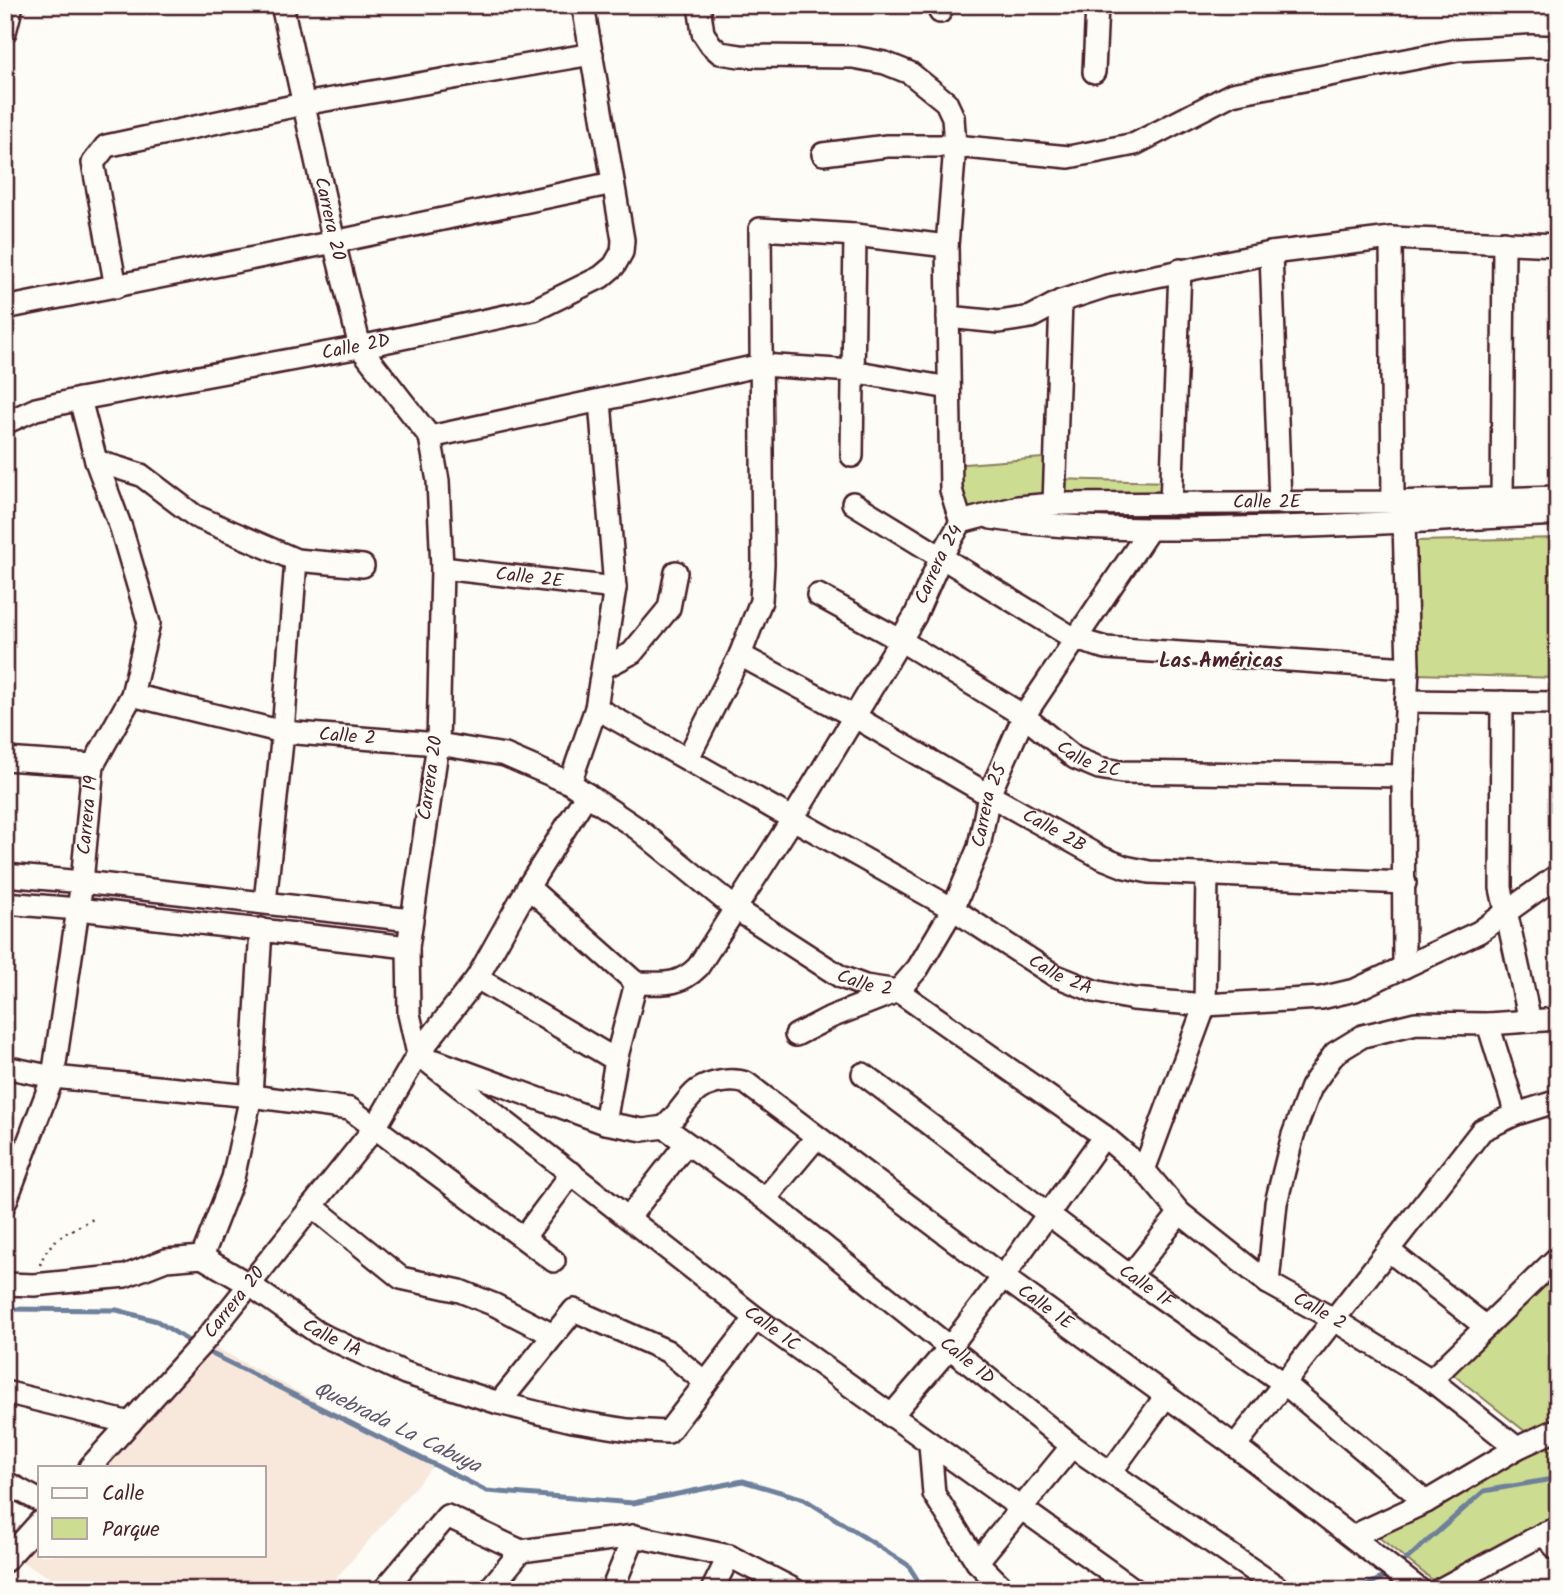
<svg xmlns="http://www.w3.org/2000/svg" width="1563" height="1595" viewBox="0 0 1563 1595" font-family="Kalam,sans-serif">
	<style>
		.built { fill: #f8e8dc }
		.green { fill: #ccdc90; stroke: #8b7e5e; stroke-width: 2 }
		.lines { fill: none; stroke-linecap: round; stroke-linejoin: round }
		.stream { stroke: #6e809b; stroke-width: 5 }
		.minor-casing { stroke: #4a1f2b; stroke-width: 26 }
		.path { stroke: #4a1f2b; stroke-width: 2.5; stroke-dasharray: 2 5; stroke-linecap: butt }
		.minor { stroke: #fdfcf7; stroke-width: 21 }
		.labels { text-anchor: middle; dominant-baseline: central; stroke-width: 5; stroke-linejoin: round; paint-order: stroke }
		.street-label { font-size: 19px; fill: #4a1f2b; stroke: #fdfcf7 }
		.neighbourhood-label { font-size: 21px; font-weight: bold; fill: #4a1f2b; stroke: #fdfcf7 }
		.water-label { font-size: 21px; font-style: italic; fill: #5f576c; stroke: #fdfcf7 }
	</style>
	<rect width="100%" height="100%" fill="#fdfcf7"/>
	<filter id="ink" filterUnits="userSpaceOnUse"><feTurbulence type="fractalNoise" baseFrequency=".0143" numOctaves="2"/><feDisplacementMap in="SourceGraphic" scale="14" xChannelSelector="R" yChannelSelector="G"/><feConvolveMatrix kernelMatrix="1 2 1 2 8 2 1 2 1" color-interpolation-filters="sRGB"/></filter>
	<g filter="url(#ink)">
		<polygon class="built" points="213,1346 434,1465 326,1590 72,1590 20,1561 40,1539 40,1555 264,1555 264,1467 105,1467"/>
		<g class="green">
			<polygon points="1055,457 1054,479 1170,482 1169,508 1558,498 1283,526 962,521 952,465"/>
			<polygon points="1558,538 1558,678 1414,674 1415,541"/>
			<polygon points="1558,1266 1558,1423 1531,1436 1450,1372"/>
			<polygon points="1558,1434 1558,1525 1440,1586 1372,1532"/>
		</g>
		<g class="lines">
			<g class="stream">
				<polyline points="5,1309 117,1310 157,1321 195,1345"/>
				<polyline points="204,1350 487,1491 633,1503 743,1481 804,1499 908,1565 924,1590"/>
				<polyline points="1398,1567 1484,1491 1558,1478"/>
				<polyline points="1358,1590 1391,1573"/>
			</g>
			<defs>
				<g id="minor">
					<path id="s1" d="M282,5L334,242L360,347L430,437L438,481L442,568L438,744L408,947L409,1014L418,1054"/>
					<polyline points="940,5 940,12"/>
					<polyline points="5,32 12,5"/>
					<polyline points="1094,72 1097,5"/>
					<polyline points="823,154 887,146 955,146 1069,157 1135,144 1232,94 1458,50 1532,46 1558,47"/>
					<polyline points="1391,238 1393,502"/>
					<polyline points="1271,253 1280,503"/>
					<polyline points="116,287 93,163 106,146 303,104 592,54"/>
					<polyline points="5,308 334,242 613,183"/>
					<polyline points="948,317 999,322 1031,317 1061,301 1107,286 1271,253 1391,238 1558,245"/>
					<path id="s2" d="M5,423L36,409L80,399L360,347L534,310L601,277L614,266L622,252L623,240L583,5"/>
					<polyline points="430,437 762,365 852,371 949,388"/>
					<polyline points="852,456 855,235"/>
					<polyline points="96,461 141,475 195,516 296,560 363,566"/>
					<polyline points="1502,500 1504,242"/>
					<polyline points="853,503 1075,639 1106,648 1408,668"/>
					<polyline points="1054,504 1061,301"/>
					<polyline points="1171,504 1180,270"/>
					<path d="M991,518C1072,530 1152,530 1234,528C1342,527 1450,519 1558,514"/>
					<path id="s3" d="M961,522L1018,507L1054,504L1393,502L1558,497"/>
					<path id="s4" d="M442,568L615,588"/>
					<path id="s5" d="M818,595L900,640L1024,716L1075,758L1099,768L1122,772L1403,776"/>
					<path id="s6" d="M740,655L855,717L989,795L1100,857L1125,867L1149,872L1405,883"/>
					<polyline points="603,668 632,653 669,608 676,572"/>
					<path id="s7" d="M132,695L283,732L438,744L505,755L570,783L638,829L736,909L841,977L865,986L898,991L1104,1136L1144,1170L1180,1213L1268,1283L1333,1319L1431,1380L1517,1448"/>
					<polyline points="1406,701 1558,703"/>
					<polyline points="1502,702 1501,888 1530,1021"/>
					<path id="s8" d="M596,708L953,909L1054,975L1094,991L1133,999L1205,1005L1321,998L1355,990L1479,932L1558,875"/>
					<polyline points="688,758 740,655 761,601 763,564 760,229 855,235 947,246"/>
					<polyline points="5,759 93,765"/>
					<polyline points="570,783 596,708 615,588 600,401"/>
					<polyline points="5,875 82,882 411,920"/>
					<polyline points="528,887 636,983"/>
					<polyline points="265,902 283,732 296,560"/>
					<polyline points="5,903 78,909 408,947"/>
					<polyline points="1404,967 1403,776 1408,668 1404,522"/>
					<polyline points="477,978 616,1060"/>
					<path id="s9" d="M636,983C663,983 678,987 698,967L792,820L915,616L941,557L961,522L951,490L947,246L955,146L953,117L946,102L910,73L885,63L853,57L740,56L720,53L711,45L703,33L699,5"/>
					<polyline points="1488,1024 1516,1114"/>
					<path id="s10" d="M796,1035L831,1017L898,991L918,968L953,909L979,847L989,795L1024,716L1149,530"/>
					<path id="s11" d="M418,1054L756,1318L1135,1590"/>
					<polyline points="436,1061 605,1123 643,1130 664,1127"/>
					<polyline points="5,1067 53,1077 251,1096 350,1109 554,1261"/>
					<path id="s12" d="M863,1074L1130,1276L1285,1384L1426,1502"/>
					<polyline points="605,1123 616,1060 636,983"/>
					<path id="s13" d="M664,1127C677,1117 686,1099 698,1090C711,1082 732,1078 746,1083L1003,1277L1235,1446L1420,1590"/>
					<path id="s14" d="M664,1127L765,1199L1072,1446L1277,1587"/>
					<polyline points="1144,1170 1205,1005 1207,874"/>
					<polyline points="765,1199 816,1138"/>
					<path id="s15" d="M5,1203L53,1077L82,882L93,765L132,695L149,623L121,528L96,461L80,399"/>
					<polyline points="312,1206 401,1278 460,1291 495,1305 553,1335"/>
					<polyline points="629,1217 686,1144"/>
					<polyline points="524,1237 572,1173"/>
					<polyline points="1388,1250 1486,1327"/>
					<polyline points="202,1257 233,1178 251,1096 261,929"/>
					<polyline points="1130,1276 1180,1213"/>
					<polyline points="1268,1283 1276,1203 1293,1135 1311,1087 1335,1053 1363,1036 1416,1023 1488,1024 1558,1019"/>
					<path id="s16" d="M5,1284L34,1285L125,1276L166,1260L202,1257L250,1285L318,1333L405,1373L499,1403L572,1421L628,1430L668,1432L756,1318"/>
					<polyline points="1431,1380 1558,1257"/>
					<polyline points="5,1392 130,1423"/>
					<polyline points="499,1403 574,1310 667,1351 706,1383"/>
					<polyline points="891,1416 950,1347 1003,1277 1104,1136"/>
					<polyline points="930,1444 934,1494 977,1562 1005,1590"/>
					<polyline points="1235,1446 1482,1130 1516,1114 1558,1101"/>
					<path id="s17" d="M90,1467L206,1339L376,1126L418,1054L477,978L528,887L587,794"/>
					<polyline points="1111,1472 1166,1396"/>
					<polyline points="5,1482 40,1501"/>
					<polyline points="1543,1534 1558,1550"/>
					<polyline points="1353,1536 1426,1502 1517,1448 1558,1429"/>
					<polyline points="5,1561 40,1522"/>
					<polyline points="977,1562 1072,1446"/>
					<polyline points="384,1590 447,1516 521,1551 634,1536 729,1556 795,1590"/>
					<polyline points="489,1590 521,1551"/>
					<polyline points="612,1590 634,1536"/>
					<polyline points="712,1590 729,1556"/>
					<polyline points="1439,1590 1543,1534 1558,1528"/>
				</g>
			</defs>
			<use href="#minor" class="minor-casing"/>
			<path class="path" d="M40,1265C49,1237 71,1231 95,1218"/>
			<use href="#minor" class="minor"/>
		</g>
	</g>
	<g class="labels">
		<g class="street-label">
			<text stroke="none"><textPath href="#s1" startOffset="219">Carrera 20</textPath></text>
			<text stroke="none"><textPath href="#s2" startOffset="360">Calle 2D</textPath></text>
			<text stroke="none"><textPath href="#s3" startOffset="308">Calle 2E</textPath></text>
			<text stroke="none"><textPath href="#s9" startOffset="536">Carrera 24</textPath></text>
			<text stroke="none"><textPath href="#s4" startOffset="88">Calle 2E</textPath></text>
			<text stroke="none"><textPath href="#s7" startOffset="220">Calle 2</textPath></text>
			<text stroke="none"><textPath href="#s5" startOffset="318">Calle 2C</textPath></text>
			<text transform="translate(431 778) rotate(-82)">Carrera 20</text>
			<text stroke="none"><textPath href="#s10" startOffset="320">Carrera 25</textPath></text>
			<text stroke="none"><textPath href="#s15" startOffset="399">Carrera 19</textPath></text>
			<text stroke="none"><textPath href="#s6" startOffset="360">Calle 2B</textPath></text>
			<text stroke="none"><textPath href="#s8" startOffset="536">Calle 2A</textPath></text>
			<text stroke="none"><textPath href="#s7" startOffset="808">Calle 2</textPath></text>
			<text stroke="none"><textPath href="#s12" startOffset="354">Calle 1F</textPath></text>
			<text stroke="none"><textPath href="#s17" startOffset="219">Carrera 20</textPath></text>
			<text stroke="none"><textPath href="#s13" startOffset="474">Calle 1E</textPath></text>
			<text stroke="none"><textPath href="#s7" startOffset="1374">Calle 2</textPath></text>
			<text stroke="none"><textPath href="#s11" startOffset="448">Calle 1C</textPath></text>
			<text stroke="none"><textPath href="#s16" startOffset="354">Calle 1A</textPath></text>
			<text stroke="none"><textPath href="#s14" startOffset="383">Calle 1D</textPath></text>
		</g>
		<g class="neighbourhood-label">
			<text x="1221" y="661">Las Américas</text>
		</g>
		<g class="water-label">
			<text transform="translate(397 1428) rotate(26)">Quebrada La Cabuya</text>
		</g>
	</g>
	<rect width="1563" height="1595" fill="none" stroke="#fdfcf7" stroke-width="28"/>
	<rect x="14" y="14" width="1535" height="1567" fill="none" stroke="#4a1f2b" stroke-width="2.5" filter="url(#ink)"/>
	<rect x="38" y="1466" width="228" height="91" fill="#fdfcf7" stroke="#b5a4a5" stroke-width="2"/>
	<rect x="52" y="1488" width="35" height="10" fill="#fdfcf7" stroke="#b5a4a5" stroke-width="2"/>
	<text x="102" y="1500" font-size="21" fill="#4a1f2b">Calle</text>
	<rect x="52" y="1518" width="35" height="21" fill="#ccdc90" stroke="#b5a4a5" stroke-width="2"/>
	<text x="102" y="1536" font-size="21" fill="#4a1f2b">Parque</text>
</svg>
